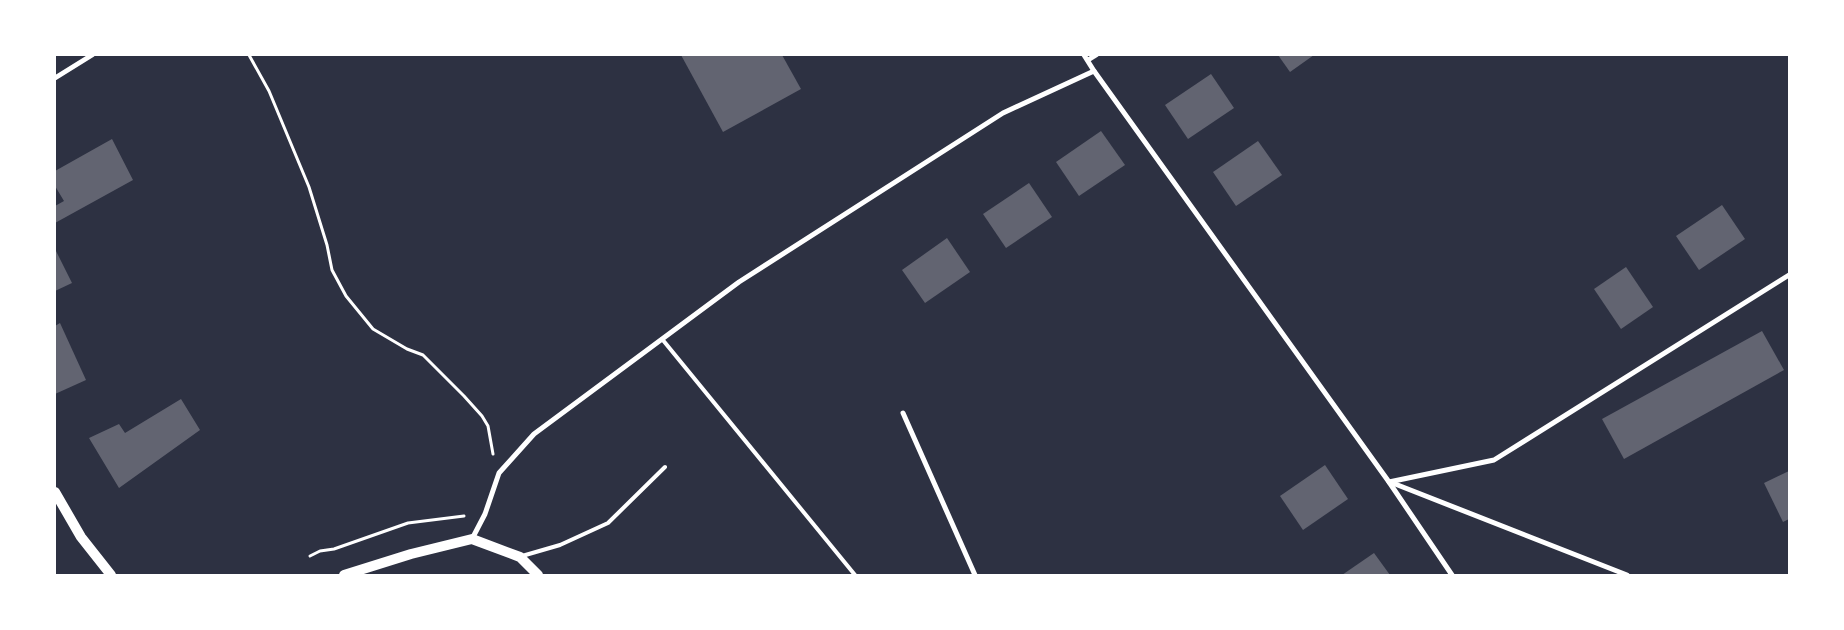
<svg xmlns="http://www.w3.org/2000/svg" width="1844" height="630" viewBox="0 0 1844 630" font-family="Inter,sans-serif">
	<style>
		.building { fill: #626471 }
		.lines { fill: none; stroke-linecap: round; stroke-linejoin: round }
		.path { stroke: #fff; stroke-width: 3 }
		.service { stroke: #fff; stroke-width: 4 }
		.minor { stroke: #fff; stroke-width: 5 }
		.secondary { stroke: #fff; stroke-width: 10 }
	</style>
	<rect width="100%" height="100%" fill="#2d3142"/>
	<g class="building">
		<polygon points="681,55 782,55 801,89 723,132"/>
		<polygon points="1278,55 1314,55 1290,72"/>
		<polygon points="1211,74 1234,108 1188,139 1165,105"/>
		<polygon points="1101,131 1125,165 1079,196 1056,162"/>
		<polygon points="112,139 133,180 55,223 55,206 64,201 55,186 55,171"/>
		<polygon points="1258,141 1282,175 1236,206 1213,172"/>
		<polygon points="1029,183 1052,217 1006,248 983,214"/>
		<polygon points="1722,205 1745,239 1699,270 1676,236"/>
		<polygon points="947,238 970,272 925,303 902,270"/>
		<polygon points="55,249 72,283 55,291"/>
		<polygon points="1626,267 1653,307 1621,329 1594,289"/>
		<polygon points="60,323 86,380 55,394 55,326"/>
		<polygon points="1762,331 1784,370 1624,459 1602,419"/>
		<polygon points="181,399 200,430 119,488 89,438 119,424 125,433"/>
		<polygon points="1325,465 1348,499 1303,530 1280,496"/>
		<polygon points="1789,471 1789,519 1783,522 1764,483"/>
		<polygon points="1374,553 1390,575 1342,575"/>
	</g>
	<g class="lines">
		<g class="path">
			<polyline points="249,55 269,91 309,187 327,245 332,270 346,296 373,329 407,349 423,355 464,396 482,416 488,426 493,454"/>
			<polyline points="310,556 320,551 334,549 408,523 464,516"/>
		</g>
		<g class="service">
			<polyline points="662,339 855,575"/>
			<polyline points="522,556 560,545 608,523 665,467"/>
		</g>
		<g class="minor">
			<polyline points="1084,55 1094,71 1389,482 1452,575"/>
			<polyline points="1088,60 1096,55"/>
			<polyline points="55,78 92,55"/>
			<polyline points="903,413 975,575"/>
			<polyline points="1389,482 1494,460 1789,275"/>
			<polyline points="1390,482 1627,575"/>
			<polyline points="472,539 485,514 499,473 534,434 739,282 1003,113 1094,71"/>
		</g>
		<g class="secondary">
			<polyline points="55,492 81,537 111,575"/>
			<polyline points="344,575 411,554 472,539 520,557 538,575"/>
		</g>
	</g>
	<rect width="1844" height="630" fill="none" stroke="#ffffff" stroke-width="112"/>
</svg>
